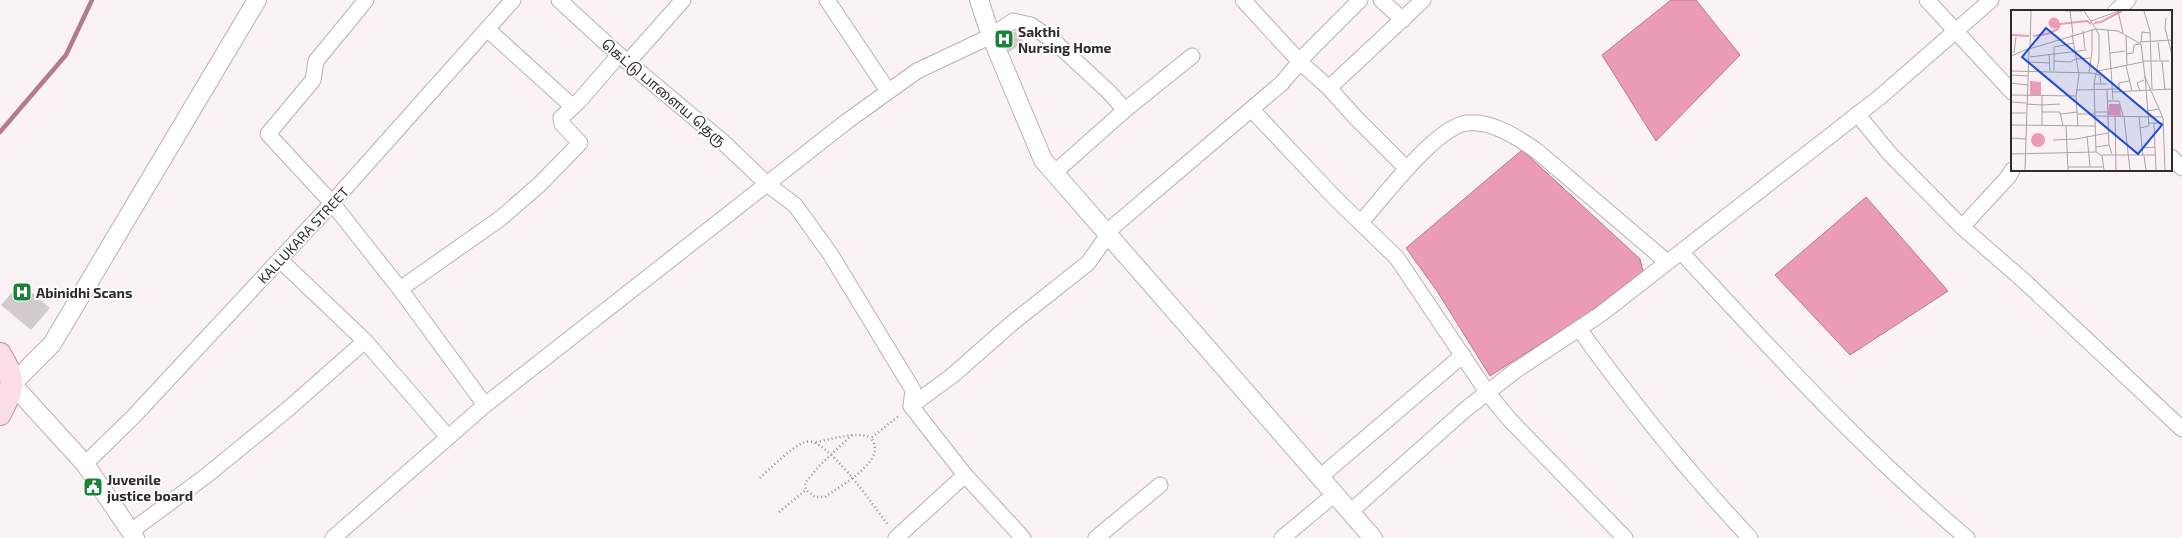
<svg xmlns="http://www.w3.org/2000/svg" width="2182" height="538" viewBox="0 0 2182 538" font-family="'Exo 2','Noto Sans Tamil',sans-serif">
	<style>
		.water { fill: #ec9bb7; stroke: #b37a8e }
		.lines { fill: none; stroke-linecap: round; stroke-linejoin: round }
		.stream { stroke: #b37a8e; stroke-width: 4.5 }
		.building { fill: #d2cacc }
		.minor-casing { stroke: #b8b0b2; stroke-width: 17 }
		.tertiary-casing { stroke: #b8b0b2; stroke-width: 20 }
		.primary-casing { stroke: #b1919b; stroke-width: 24 }
		.path { stroke: #958f91; stroke-width: 2.5; stroke-dasharray: 1 3; stroke-linecap: butt }
		.minor { stroke: #fff; stroke-width: 15 }
		.tertiary { stroke: #fff; stroke-width: 18 }
		.primary { stroke: #fadde6; stroke-width: 22 }
		.labels { text-anchor: middle; dominant-baseline: central; stroke-width: 4; stroke-linejoin: round; paint-order: stroke }
		.poi-label { font-size: 14px; font-weight: bold; fill: #2f2c2d; stroke: #fff; text-anchor: start }
		.street-label { font-size: 14px; fill: #2f2c2d; stroke: #fff }
		.inset-river { fill: none; stroke: #ec9bb7; stroke-width: 2 }
		.inset-road { fill: none; stroke: #a9a3a5; stroke-width: 1 }
		.view { fill: #1d4ed8; fill-opacity: 0.15; stroke: #1d4ed8; stroke-width: 2 }
		.inset-edge { fill: none; stroke: #2f2c2d; stroke-width: 2 }
	</style>
	<rect width="100%" height="100%" fill="#fbf2f5"/>
	<g class="water">
		<polygon points="1671,0 1696,0 1740,55 1656,141 1602,55"/>
		<polygon points="1522,150 1640,259 1643,271 1587,314 1490,376 1437,291 1406,248"/>
		<polygon points="1866,197 1948,291 1850,355 1775,275"/>
	</g>
	<g class="lines">
		<polyline class="stream" points="0,132 66,55 92,0"/>
	</g>
	<g class="building">
		<polygon points="1015,31 1024,42 1009,52 1003,38"/>
		<polygon points="20,283 50,308 31,330 1,305"/>
	</g>
	<g class="lines">
		<defs>
			<g id="minor">
				<polyline points="366,0 316,61 313,80 268,134 332,203 400,289 485,405"/>
				<polyline points="559,0 618,54 722,141 767,184 795,205 831,255 913,390 911,406 965,475 1023,538"/>
				<polyline points="827,0 888,91"/>
				<polyline points="1243,0 1300,62 1329,88 1356,118 1407,169"/>
				<polyline points="1381,0 1403,20"/>
				<polyline points="1927,0 2012,92"/>
				<polyline points="2116,11 2128,0"/>
				<polyline points="487,29 572,106"/>
				<polyline points="628,62 683,0"/>
				<polyline points="1329,88 1423,0"/>
				<polyline points="1252,110 1336,199 1397,258 1487,392 1509,419 1625,538"/>
				<polyline points="1857,114 1890,154 1962,227 2023,280 2182,429"/>
				<polyline points="2171,157 2182,168"/>
				<polyline points="1054,173 1125,110 1192,56"/>
				<path d="M1361,222C1383,198 1435,127 1467,123C1492,120 1518,138 1537,151L1667,262"/>
				<polyline points="1962,227 2009,176 2012,170"/>
				<path d="M1681,252C1773,351 1863,451 1967,538"/>
				<polyline points="280,260 365,341 448,437"/>
				<polyline points="400,289 501,218 540,184 580,143 562,124 561,118 580,100 619,55"/>
				<path d="M1579,329C1631,401 1689,473 1750,538"/>
				<polyline points="911,406 953,375 1011,324 1088,263 1115,225 1282,83 1307,53 1360,0"/>
				<polyline points="85,464 134,416 322,214 513,0"/>
				<polyline points="1320,477 1463,355"/>
				<polyline points="1350,512 1466,409 1515,371 1601,314 1880,97 1991,0"/>
				<polyline points="130,532 206,476 288,409 365,341"/>
				<polyline points="333,538 485,405 846,122 917,71 991,36 1013,21 1031,25 1056,43 1109,92 1125,110"/>
				<polyline points="896,538 965,475"/>
				<polyline points="1096,538 1160,485"/>
				<polyline points="1282,538 1335,494"/>
			</g>
			<g id="tertiary">
				<polyline points="979,0 991,36 1043,160 1373,538"/>
				<polyline points="135,538 85,464 12,384 52,344 257,0"/>
			</g>
			<path id="primary" d="M0,354C16,381 14,386 0,414"/>
		</defs>
		<use href="#minor" class="minor-casing"/>
		<use href="#tertiary" class="tertiary-casing"/>
		<use href="#primary" class="primary-casing"/>
		<g class="path">
			<path d="M852,435L820,465L805,483L806,490L815,497H825C841,485 889,460 871,438L900,415"/>
			<path d="M816,442C830,440 859,430 871,438"/>
			<path d="M760,478C771,468 791,447 805,442C825,434 876,509 888,525"/>
			<polyline points="779,512 806,490"/>
		</g>
		<use href="#minor" class="minor"/>
		<use href="#tertiary" class="tertiary"/>
		<use href="#primary" class="primary"/>
	</g>
	<defs>
		<symbol id="hospital-square" viewBox="-11 -11 22 22"><rect x="-9" y="-9" width="18" height="18" rx="4" fill="#1b8338" stroke="#fff"/><path d="M-5-5h3v3.5h4V-5h3V5h-3V1.5h-4V5h-3Z" fill="#fff"/></symbol>
		<symbol id="civic-square" viewBox="-11 -11 22 22"><rect x="-9" y="-9" width="18" height="18" rx="4" fill="#1b8338" stroke="#fff"/><path d="M-.6-6.5H3V-4.5H.6V-3L4-1V1h2V6H-6V1h2V-1L-.6-3ZM-1.2 2.5V6h2.4V2.5Z" fill="#fff"/></symbol>
	</defs>
	<g fill-rule="evenodd">
		<use href="#hospital-square" x="993" y="28" width="22" height="22"/>
		<use href="#hospital-square" x="11" y="281" width="22" height="22"/>
		<use href="#civic-square" x="82" y="476" width="22" height="22"/>
	</g>
	<g class="labels">
		<g class="poi-label">
			<text x="1018" y="31">Sakthi<tspan x="1018" dy="16">Nursing Home</tspan></text>
			<text x="36" y="292">Abinidhi Scans</text>
			<text x="107" y="479">Juvenile<tspan x="107" dy="16">justice board</tspan></text>
		</g>
		<g class="street-label">
			<text transform="translate(664 92) rotate(40)">கெட்டு பாளைய தெரு</text>
			<text transform="translate(303 235) rotate(-47)">KALLUKARA STREET</text>
		</g>
	</g>
	<g transform="translate(2011 10)">
		<rect width="161" height="161" fill="#fbf2f5"/>
		<path d="M37.5 13a5.5 5.5 0 1 1 11 0a5.5 5.5 0 1 1-11 0ZM19,71L30,72V85H19ZM98,94H109L110,106L97,105ZM20 130a7 7 0 1 1 14 0a7 7 0 1 1-14 0Z" fill="#ec9bb7"/>
		<path class="inset-river" d="M83,13L90,12L111,1M0,25L18,26M22,26L36,24L47,19L49,14L76,11L80,14"/>
		<path class="inset-road" d="M54,1H72M59,1L62,24M73,1L85,19L107,21L130,34L134,67L152,108L154,160M107,1L112,23M133,1L139,21L141,80L161,79M155,8L154,18L161,45M80,11L108,1M97,20L100,59M72,21L74,39M61,24L68,65L65,86L67,116M115,26L116,55M129,32L161,30M130,32L131,22L139,23M147,32L149,50M3,43L5,27M99,43L114,41M38,44L39,61M115,44L122,43L123,35L130,34M0,46L19,38L20,1M19,47L76,40M65,49L79,48M43,51L59,52L65,49M132,51H158M151,51L154,80M18,52L39,53M115,56L121,81M100,59L102,90M0,61L80,63L89,65L90,74M43,61V37L63,33M87,61L132,52M78,63L81,41V19M0,65L17,66M0,73L17,75M83,74H96M108,79V73L118,71M65,80L108,79M96,80L98,135M129,80L126,73L133,70M102,82L140,80M0,85L65,86M31,86V95L49,94M97,91H108L112,106M0,92L15,93M15,94L31,95V115M136,101L148,99M31,102H49L52,116M84,102H97M0,103H15M50,104L66,102M66,104H84M84,106L151,107M104,106L105,160M113,107L119,160M128,107L132,146M138,113H152M143,113L145,160M0,115L84,116M55,116L57,160M129,118L138,116L134,66M76,126L79,157M0,128L15,129M42,130L65,129L97,123M85,137L98,135L101,144M132,138L144,137M0,144L85,142M91,145H144M133,146L135,160M57,157H93M14,160L18,39L85,19L88,25V50L83,73L85,142L91,146L93,160"/>
		<path class="view" d="M35,18L151,115L127,144L11,47Z"/>
		<rect width="161" height="161" class="inset-edge"/>
	</g>
</svg>
